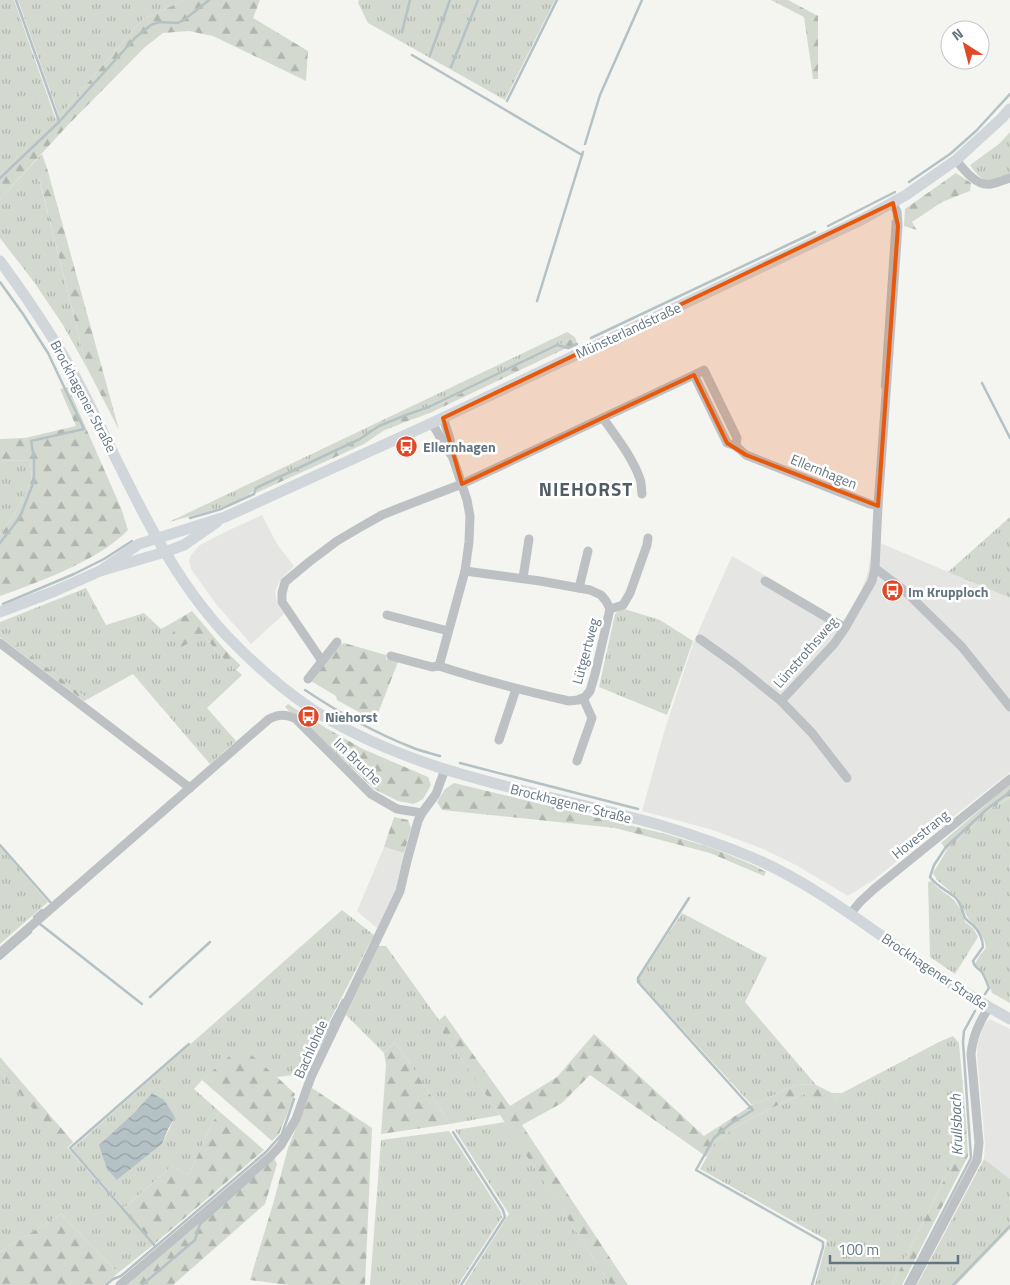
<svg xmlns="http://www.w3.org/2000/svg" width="1010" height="1285" viewBox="0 0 1010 1285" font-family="'Titillium Web',sans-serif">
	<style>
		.built { fill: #e5e6e4 }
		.grass { fill: url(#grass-tufts); fill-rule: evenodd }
		.forest { fill: url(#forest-firs) }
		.water { fill: url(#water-waves) }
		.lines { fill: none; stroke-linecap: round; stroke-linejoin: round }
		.stream { stroke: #b4c1c5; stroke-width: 2.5 }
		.minor { stroke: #bdc1c4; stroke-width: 9 }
		.major { stroke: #d1d6da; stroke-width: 11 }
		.marked { fill: #e8590c; fill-opacity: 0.2; stroke: #e8590c; stroke-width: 4; stroke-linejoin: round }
		.labels { text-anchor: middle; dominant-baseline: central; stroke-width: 5; stroke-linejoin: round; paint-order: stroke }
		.street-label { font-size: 14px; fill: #647581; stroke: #fff }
		.poi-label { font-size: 14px; font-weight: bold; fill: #647581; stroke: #fff; text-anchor: start }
		.water-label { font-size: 15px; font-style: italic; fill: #5f777f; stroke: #fff }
		.district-label { font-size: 19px; font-weight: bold; letter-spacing: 1px; fill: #525e66; stroke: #fff }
	</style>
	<defs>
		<pattern id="grass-tufts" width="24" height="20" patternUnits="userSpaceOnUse" patternTransform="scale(1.25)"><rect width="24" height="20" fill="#d4d9d0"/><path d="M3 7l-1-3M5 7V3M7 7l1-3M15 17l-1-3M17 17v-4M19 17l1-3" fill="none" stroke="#b0b5ae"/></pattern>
		<pattern id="forest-firs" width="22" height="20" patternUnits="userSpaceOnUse" patternTransform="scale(1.25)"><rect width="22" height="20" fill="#d4d9d0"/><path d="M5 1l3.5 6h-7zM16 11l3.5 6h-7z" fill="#b0b5ae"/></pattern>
		<pattern id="water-waves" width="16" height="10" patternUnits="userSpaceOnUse" patternTransform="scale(1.25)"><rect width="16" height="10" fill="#b4c1c5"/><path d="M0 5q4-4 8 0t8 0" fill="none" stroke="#96a1a5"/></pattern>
	</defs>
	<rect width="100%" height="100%" fill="#f4f4f0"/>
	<g class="built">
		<polygon points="262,515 277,544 294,566 282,578 275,591 277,603 284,614 251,644 216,604 191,569 189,561 191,555 200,545 221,534"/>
		<polygon points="873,540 1010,598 1010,772 872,881 848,896 796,865 763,849 713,830 642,811 664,732 694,641 732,556 844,622 861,591 868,572"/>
		<polygon points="384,847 404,853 396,889 377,928 357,911"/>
		<polygon points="990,1019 1010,1029 1010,1179 984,1159 985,1144 977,1055 978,1042 983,1026"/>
	</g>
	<g class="grass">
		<polygon points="0,0 14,0 56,120 0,175"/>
		<polygon points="18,0 185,0 143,19 59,116"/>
		<polygon points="359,0 555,0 505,100 368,23 358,3"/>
		<path d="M1010,132V174C988,182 985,186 970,165L999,144Z"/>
		<polygon points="42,154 47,168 39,179 87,368 63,325 34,282 0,238 0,199"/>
		<path d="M567,332L575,337L429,409L406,416L380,427L361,440L257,488C236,507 197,514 169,522Z"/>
		<polygon points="30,460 32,479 13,517 0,535 0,461"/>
		<polygon points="1010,517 1010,598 948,572"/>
		<polygon points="86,588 106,625 144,613 161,629 177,620 180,624 203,635 221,656 242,675 207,708 236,741 210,764 133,674 88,699 0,632 0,622"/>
		<polygon points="621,608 660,620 693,641 667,715 599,687 615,614"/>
		<path d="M1009,798H1010V1003L992,993C988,980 986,973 975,964L980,955L986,948L985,942L977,927L969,920L958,898L937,880L933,873L947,850L972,827L989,810Z"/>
		<polygon points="0,847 48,902 0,944"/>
		<polygon points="931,881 937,887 954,900 962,911 965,922 973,928 978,937 955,974 930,957 928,882"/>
		<path d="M342,910L374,935L302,1074L277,1077L241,1047L202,1080L194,1089L220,1112L212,1123L189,1175L172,1166L124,1208L72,1149ZM152,1093L175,1117L162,1144L117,1180L133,1114Z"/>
		<polygon points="682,913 767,958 745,1002 816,1085 798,1084 752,1105 639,982 639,978"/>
		<polygon points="378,946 386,946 439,1020 437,1024 500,1115 450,1124 395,1042 384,1053 346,1015"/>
		<polygon points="953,1036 959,1043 966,1122 958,1125 958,1152 892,1285 815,1285 827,1240 700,1169 716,1141 734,1128 776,1106 804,1094 834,1100 842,1093 939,1042"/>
		<polygon points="0,1071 153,1245 118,1273 61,1214 0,1252"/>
		<polygon points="505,1122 611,1285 464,1285 509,1214 455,1130"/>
		<polygon points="449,1131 501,1212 502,1217 458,1285 370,1285 381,1140"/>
		<polygon points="984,1159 1010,1179 1010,1229 956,1285 917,1285"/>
	</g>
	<g class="forest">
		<polygon points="185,0 260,0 253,18 308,51 306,81 213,36 189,31 163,33 145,47 67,126 0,199 0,175 59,116 143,19"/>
		<polygon points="771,0 788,0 818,16 818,79 813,79 804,17"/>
		<polygon points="47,168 119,430 87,368 39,178"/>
		<polygon points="956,173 971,183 970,191 942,202 912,222 917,230 904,226 905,209"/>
		<polygon points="575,337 577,343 430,413 405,422 383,431 364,444 256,493 257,488 361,440 380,427 406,416 429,409"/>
		<path d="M68,387L121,508L128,530C98,561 41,581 0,596V535L13,517L32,479L30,460L0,461V439L25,438L76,426L60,389Z"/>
		<polygon points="192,611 226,651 240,665 236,670 221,656 203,635 180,648 170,636 180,624 177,620"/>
		<polygon points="0,632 88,699 84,701 0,637"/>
		<polygon points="344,643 386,655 386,659 398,662 375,721 337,700 336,696 311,681 339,646"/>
		<polygon points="288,704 326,728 363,749 428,777 431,785 423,799 414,804 398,801 374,789 298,716 289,711 285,707"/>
		<polygon points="454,783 666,834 712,848 753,865 766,872 764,876 710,853 615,828 442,810 437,802 445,789"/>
		<polygon points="1010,784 1010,797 989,810 972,827 947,850 941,843"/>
		<polygon points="394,817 408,820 411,828 404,853 384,847"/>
		<polygon points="445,1015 510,1106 557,1077 594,1034 704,1136 752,1105 798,1084 816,1085 832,1093 842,1093 834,1100 823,1107 804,1094 776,1106 734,1128 716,1141 707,1157 590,1075 562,1103 522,1125 628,1285 611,1285 500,1115 436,1023"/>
		<polygon points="395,1042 450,1124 381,1134 386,1065 384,1053"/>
		<polygon points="241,1046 277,1077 295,1094 279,1134 272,1141 202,1080"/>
		<polygon points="0,1057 73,1142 67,1148 0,1071"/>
		<polygon points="312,1088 372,1128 365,1285 288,1285 250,1280 273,1204 288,1148"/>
		<polygon points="220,1112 264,1150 153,1245 122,1210 172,1166 189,1175 212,1123"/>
		<polygon points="966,1122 968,1156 902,1285 892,1285 958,1152 958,1125"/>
		<polygon points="274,1158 277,1164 265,1204 173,1285 127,1285"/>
		<polygon points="61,1214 118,1273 104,1285 0,1285 0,1252"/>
	</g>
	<polygon class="water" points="152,1093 164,1100 175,1117 168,1129 162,1144 117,1180 107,1169 99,1145 133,1114"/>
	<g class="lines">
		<g class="stream">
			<polyline points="16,0 59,121"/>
			<polyline points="402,32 410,0"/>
			<polyline points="412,55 582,155"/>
			<polyline points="430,55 450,0"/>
			<polyline points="451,67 478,0"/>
			<polyline points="507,101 557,0"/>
			<polyline points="585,144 600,95 642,0"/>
			<polyline points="0,178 59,122 135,38 151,25 159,22 178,23 184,20 209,0"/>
			<polyline points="909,182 950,154 976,131 1010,94"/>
			<polyline points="828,226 895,192"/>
			<polyline points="0,282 23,314 48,353 84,429 31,441 34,458 34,481 20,517 0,543"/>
			<polyline points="537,301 583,152"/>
			<polyline points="591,338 815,232"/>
			<polyline points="982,383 1010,438"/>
			<polyline points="882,387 893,221"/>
			<polyline points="190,518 221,509 254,494 256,488 360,439 379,426 406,415 429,407 557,345 568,348 577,344"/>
			<polyline points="3,604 74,574 104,559 132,541"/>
			<path d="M305,690C338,712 373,732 411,747C420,751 430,753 440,756"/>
			<polyline points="460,763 638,809"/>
			<polyline points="0,845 51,903"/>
			<polyline points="689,898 638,978 638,982 753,1110 730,1124 714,1138 696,1170 823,1242 823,1247 812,1285"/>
			<polyline points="34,917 42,910"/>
			<polyline points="40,924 142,1004"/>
			<polyline points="0,959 31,932"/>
			<path d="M985,994L989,988C987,983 985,976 981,971C977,967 974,967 973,961L983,947C983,940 979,931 974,926C971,923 967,921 965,918C962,911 961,902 955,897C946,890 936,886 930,877L934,865L946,847L987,809L1010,792"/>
			<polyline points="150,997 210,942"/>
			<polyline points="302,1078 343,1000"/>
			<polyline points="453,1132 503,1210 505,1217 461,1285"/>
			<polyline points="155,1246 70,1148 189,1044"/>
			<polyline points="106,1285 113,1279 121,1276 266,1152 282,1134 294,1099"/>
			<polyline points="142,1285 195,1240 200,1224 254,1176"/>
			<polyline points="905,1285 971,1158 963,1042 964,1031 975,1011"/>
			<polyline points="953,1285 1010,1226"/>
		</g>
		<g class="minor">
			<path d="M956,160C964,170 977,187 991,184C997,183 1004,180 1010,178"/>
			<path d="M603,418C616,437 632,456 640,479C642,484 641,489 642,494"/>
			<polyline points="432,423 443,442 451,455"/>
			<polyline points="736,446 746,455 870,504 878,506"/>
			<polyline points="875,568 905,591 962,647 1010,707"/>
			<polyline points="523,578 529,539"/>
			<polyline points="765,581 845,628"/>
			<polyline points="579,588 588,551"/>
			<polyline points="610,609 623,605 630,593 647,545 648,538"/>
			<polyline points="387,615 448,631"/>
			<polyline points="700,639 735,664 781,701 812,733 847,778"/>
			<polyline points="0,643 190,788"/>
			<path d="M391,656L432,667L439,666C482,680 525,691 569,701L578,700L585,697L590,691L595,674L610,609L606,601L601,595L590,590L540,581L465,571"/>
			<polyline points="322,661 282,602 282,593 285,582 309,562 337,541 359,528 382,515 402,507 462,484 694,375 727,443 736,446 737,438 704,370 694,375"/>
			<polyline points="439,666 465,571 469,542 470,516 467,500 452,455 450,439 443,418"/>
			<polyline points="308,679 337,642"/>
			<polyline points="781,701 834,644 845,628 872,581 875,568 878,506 898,226 897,212 893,203"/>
			<polyline points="499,740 516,689"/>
			<polyline points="577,761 592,718 583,698"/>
			<polyline points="851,913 860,902 874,889 1010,779"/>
			<path d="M0,953L269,719C279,714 286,714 296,719L371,794L397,809L422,813"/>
			<polyline points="120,1285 270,1157 281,1145 296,1119 311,1077 400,891 407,861 418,821 422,813 436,794 445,769"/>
			<path d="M911,1285L977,1160L979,1143L971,1054C973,1035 979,1023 989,1007"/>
		</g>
		<g class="major">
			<path d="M0,261C30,302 59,344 82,390C124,472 162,567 226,635C252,662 280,688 312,709C417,777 545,792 663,826C693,835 722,845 751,857C819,886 875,933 936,974C960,990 985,1005 1010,1019"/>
			<polyline points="100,571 139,544 225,517 432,423 863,219 906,195 956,160 1002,118 1010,109"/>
			<polyline points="0,612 55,591 100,571 165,552 184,545 217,522"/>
		</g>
	</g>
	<path class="marked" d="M893,203L898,226L878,506L746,455L727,443L694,375L462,484L443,418Z"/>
	<defs>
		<symbol id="bus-disc" viewBox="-11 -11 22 22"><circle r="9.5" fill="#df4926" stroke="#fff"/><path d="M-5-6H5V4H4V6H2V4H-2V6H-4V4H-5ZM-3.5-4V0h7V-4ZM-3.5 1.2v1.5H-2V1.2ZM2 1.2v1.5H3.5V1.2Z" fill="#fff"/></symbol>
	</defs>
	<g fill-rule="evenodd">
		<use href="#bus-disc" x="394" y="434" width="25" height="25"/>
		<use href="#bus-disc" x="880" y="578" width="25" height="25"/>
		<use href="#bus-disc" x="296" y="704" width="25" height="25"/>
	</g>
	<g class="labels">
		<g class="street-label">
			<text transform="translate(628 330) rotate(-25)">Münsterlandstraße</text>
			<text transform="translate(84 396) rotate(62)">Brockhagener Straße</text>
			<text transform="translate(824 471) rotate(22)">Ellernhagen</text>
			<text transform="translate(585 651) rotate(-75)">Lütgertweg</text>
			<text transform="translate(805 652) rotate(-49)">Lünstrothsweg</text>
			<text transform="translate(358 761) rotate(44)">Im Bruche</text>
			<text transform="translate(571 803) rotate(14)">Brockhagener Straße</text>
			<text transform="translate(920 834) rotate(-39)">Hovestrang</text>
			<text transform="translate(935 971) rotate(34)">Brockhagener Straße</text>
			<text transform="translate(310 1049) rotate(-66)">Bachlohde</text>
		</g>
		<g class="poi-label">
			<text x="423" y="446">Ellernhagen</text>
			<text x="908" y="591">Im Krupploch</text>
			<text x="325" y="716">Niehorst</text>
		</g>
		<g class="water-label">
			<text transform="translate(956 1125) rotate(-92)">Krullsbach</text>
		</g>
		<g class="district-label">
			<text x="586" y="488">NIEHORST</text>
		</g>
	</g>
	<g transform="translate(965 45) rotate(324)"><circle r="24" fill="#ffffff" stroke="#c1c8cd"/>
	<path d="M0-4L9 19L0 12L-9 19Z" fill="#df4926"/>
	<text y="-8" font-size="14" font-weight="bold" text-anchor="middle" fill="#647581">N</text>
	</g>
	<path d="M830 1255v8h128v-8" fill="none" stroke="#647581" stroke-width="2.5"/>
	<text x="838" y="1255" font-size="15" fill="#647581" stroke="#ffffff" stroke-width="4" paint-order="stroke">100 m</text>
</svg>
